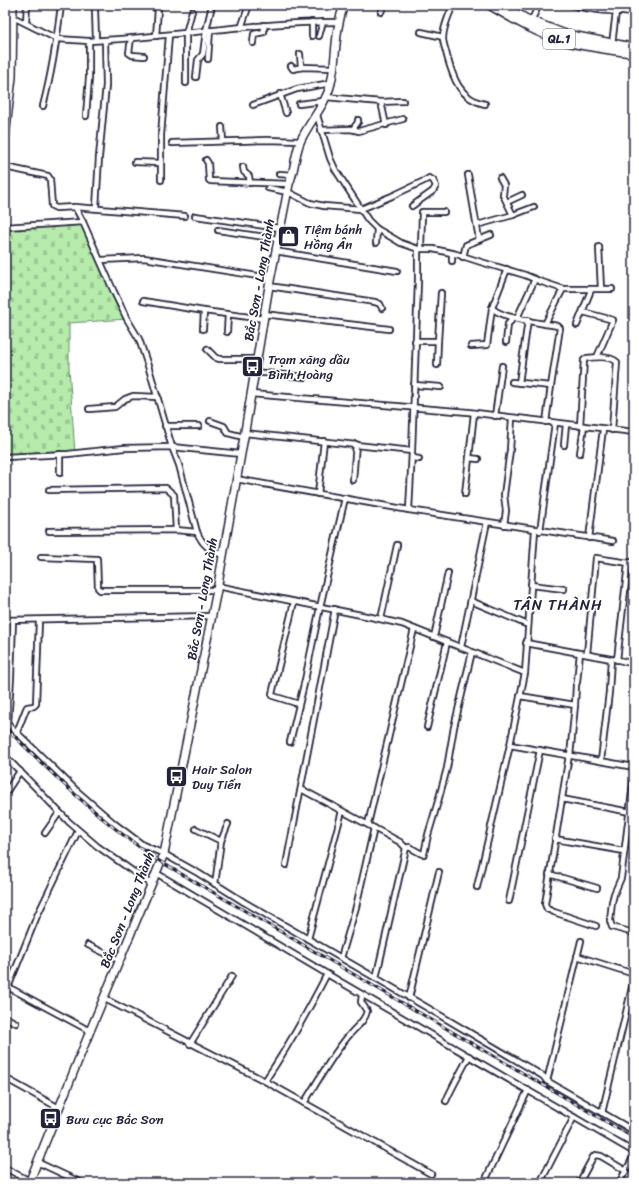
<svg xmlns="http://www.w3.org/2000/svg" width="639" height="1188" viewBox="0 0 639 1188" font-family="Sriracha,sans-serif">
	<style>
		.cemetery { fill: url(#cemetery-stones); stroke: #6c8674 }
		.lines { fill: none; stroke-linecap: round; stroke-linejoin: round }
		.street-casing { stroke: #22223b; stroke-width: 8 }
		.secondary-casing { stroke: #22223b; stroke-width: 10 }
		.highway-casing { stroke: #22223b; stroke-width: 11 }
		.street { stroke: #fff; stroke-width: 4.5 }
		.secondary { stroke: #fff; stroke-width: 7 }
		.highway { stroke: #fff; stroke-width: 8 }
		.rail-casing { stroke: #22223b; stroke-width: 3 }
		.rail { stroke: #fff; stroke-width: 1.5; stroke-dasharray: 4.5; stroke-linecap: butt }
		.labels { text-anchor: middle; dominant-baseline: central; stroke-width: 3.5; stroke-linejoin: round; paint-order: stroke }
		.shield { fill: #fff; stroke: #646476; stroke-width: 1 }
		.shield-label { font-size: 12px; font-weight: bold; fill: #22223b }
		.poi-label { font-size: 13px; fill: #22223b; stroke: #fff; text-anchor: start }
		.street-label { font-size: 13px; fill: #22223b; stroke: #fff }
		.quarter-label { font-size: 15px; letter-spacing: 1px; fill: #22223b; stroke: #fff }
	</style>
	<defs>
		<pattern id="cemetery-stones" width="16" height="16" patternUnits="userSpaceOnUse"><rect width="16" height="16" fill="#b6ebac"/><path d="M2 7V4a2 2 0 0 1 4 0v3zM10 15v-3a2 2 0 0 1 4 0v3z" fill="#9cc995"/></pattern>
	</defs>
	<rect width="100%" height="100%" fill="#fff"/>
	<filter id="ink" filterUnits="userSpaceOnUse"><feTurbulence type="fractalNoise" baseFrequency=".025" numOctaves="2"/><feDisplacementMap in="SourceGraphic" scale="8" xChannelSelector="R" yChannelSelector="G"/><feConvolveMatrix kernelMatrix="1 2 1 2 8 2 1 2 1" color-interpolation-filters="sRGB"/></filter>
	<g filter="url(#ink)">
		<polygon class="cemetery" points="83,222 127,319 69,323 69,368 75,453 5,456 5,227"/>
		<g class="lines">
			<defs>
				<g id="street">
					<path d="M453,5C449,15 443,27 443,38C443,44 446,50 447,56C453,78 460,99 485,104"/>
					<path d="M572,5C592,11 613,11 634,13"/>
					<polyline points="5,6 13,9"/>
					<polyline points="151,6 158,9 156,36"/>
					<polyline points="95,10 96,40"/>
					<polyline points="381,12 384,5"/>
					<polyline points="620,12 621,5"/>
					<polyline points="13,17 57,39 89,41 89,78 86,116"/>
					<polyline points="531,21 539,5"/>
					<polyline points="26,23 27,5"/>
					<polyline points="241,28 249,5"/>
					<polyline points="421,32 443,37"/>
					<polyline points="312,36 312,22"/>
					<polyline points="319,36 323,22"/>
					<polyline points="131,38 129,53 132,55 144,56"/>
					<path d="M89,41C172,37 255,22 338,22"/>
					<polyline points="253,43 254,34 264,32 264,25"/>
					<polyline points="612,44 616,12"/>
					<polyline points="300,54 301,67"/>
					<polyline points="208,59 210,30"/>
					<polyline points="291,66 293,69 303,67 333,68"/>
					<polyline points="196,77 198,60 203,54 206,31 212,5"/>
					<polyline points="186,83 186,33 192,11"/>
					<polyline points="280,94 286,113"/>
					<polyline points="326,97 381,102 403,101"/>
					<polyline points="381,102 386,125"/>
					<polyline points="299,104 323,101"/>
					<polyline points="253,105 297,89 331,83"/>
					<path d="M43,106C52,72 57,39 61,5"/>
					<polyline points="317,115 330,158 335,169 368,220 377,229 391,237 401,243 418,249"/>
					<polyline points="222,127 223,141"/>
					<polyline points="353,129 358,122 358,120"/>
					<polyline points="321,130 351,129 359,131 403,119"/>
					<polyline points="172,143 268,140 300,141"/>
					<polyline points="206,160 208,163 209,180 210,181 289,184"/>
					<polyline points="135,162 161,163"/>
					<polyline points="5,167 48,176 50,179 52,206 56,208 75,207 83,222"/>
					<polyline points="243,167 244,172 249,176 250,183"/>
					<polyline points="279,174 293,175"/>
					<polyline points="468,175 479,239"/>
					<polyline points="500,178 504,185 503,195 513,215"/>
					<polyline points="161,180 161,135 169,35"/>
					<polyline points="268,188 288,192 310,203 324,206 361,209 392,196 426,180 429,178 433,180 436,186 433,191 412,206"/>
					<polyline points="507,202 522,195"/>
					<polyline points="75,207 185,216"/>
					<polyline points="96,208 99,157 106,85 105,40"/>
					<polyline points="195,216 280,228"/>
					<polyline points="477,225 513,215 534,207"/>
					<path d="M5,227L83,222L114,292L127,319L139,339L150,372L172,447L179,465L197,532C203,546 209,549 222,555"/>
					<polyline points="218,230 278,239"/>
					<polyline points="376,243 377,229"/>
					<polyline points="599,247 601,289"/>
					<polyline points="421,249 422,212 444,212"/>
					<polyline points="275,251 397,271"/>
					<polyline points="463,257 466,245 491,235"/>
					<polyline points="101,260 144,258 270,278"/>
					<polyline points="452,261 452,253"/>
					<path d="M507,269L492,308C503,319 542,323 558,326L560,328L551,386L512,382"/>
					<polyline points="269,286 375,302 380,304 382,308"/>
					<polyline points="143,301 204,311 264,319"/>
					<polyline points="583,312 613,320 597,357"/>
					<polyline points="264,314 389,329"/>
					<polyline points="517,318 535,279"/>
					<polyline points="545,324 563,289"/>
					<polyline points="577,325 591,290"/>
					<polyline points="203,329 204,311"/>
					<polyline points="227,332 228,314"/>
					<polyline points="415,341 438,341 441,293"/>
					<polyline points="506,342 508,324 511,321 512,317"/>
					<polyline points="471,346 487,345 492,308"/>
					<polyline points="207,349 216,358 220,359 256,359"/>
					<polyline points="437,365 438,341"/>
					<polyline points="254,372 305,377"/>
					<polyline points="519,383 528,320"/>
					<polyline points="414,385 441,387"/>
					<polyline points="251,394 468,412 634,432"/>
					<polyline points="89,409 115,407 125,399 133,396 158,397"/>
					<polyline points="495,416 502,366"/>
					<polyline points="210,421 224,426 228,433 244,437"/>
					<polyline points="546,422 551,386"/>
					<polyline points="165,426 199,426"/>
					<path d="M580,426L584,360L587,358C595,357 611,356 617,362L612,430"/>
					<polyline points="244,433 412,451 418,281 418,249 433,249 456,254 481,262 525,275 539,281 563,289 612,289"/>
					<polyline points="564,445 566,424"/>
					<polyline points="580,453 584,426"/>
					<polyline points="60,454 60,473"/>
					<polyline points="5,457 68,454 124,448 172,447 241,454"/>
					<polyline points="413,458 419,459"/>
					<polyline points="469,458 478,459"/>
					<polyline points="236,479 409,510 613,541"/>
					<polyline points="353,480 356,444"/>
					<polyline points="49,490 166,488 174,495 176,530"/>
					<polyline points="318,494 324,441"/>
					<polyline points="465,494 474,413"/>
					<polyline points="409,510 412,451"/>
					<polyline points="504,525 506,511 504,495 510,450 512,418"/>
					<polyline points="49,531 176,530 197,532"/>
					<polyline points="540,531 555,423"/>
					<polyline points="589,538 603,429"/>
					<polyline points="41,557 97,559 98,588 100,590 217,590"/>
					<polyline points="531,585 564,589"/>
					<polyline points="217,586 371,617 402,624 525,673 510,745 634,767"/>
					<polyline points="471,601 528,625"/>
					<polyline points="294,602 272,694 273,696 299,704"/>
					<polyline points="381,619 397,545"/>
					<polyline points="5,620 212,616"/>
					<polyline points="434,637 448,573"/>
					<polyline points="526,643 611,659 609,692 601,761"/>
					<polyline points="461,647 487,522"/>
					<polyline points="587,654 596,558 629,563"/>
					<polyline points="615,659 634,664"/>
					<polyline points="617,660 628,564 629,562 634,563"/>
					<polyline points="525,673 535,530"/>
					<polyline points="520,696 575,705 576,685 577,682 580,653"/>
					<polyline points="5,721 77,791 115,824 143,845 164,854 198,873 244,902 426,1007 543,1076 547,1081 634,1131"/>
					<polyline points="8,724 11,677 13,620"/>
					<polyline points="427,727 447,642"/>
					<polyline points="17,732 26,709 27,707 34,706 36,704 39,620"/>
					<polyline points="290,742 305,680 320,607 345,498"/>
					<polyline points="569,755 545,904 547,909 554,912 596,926"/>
					<polyline points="5,756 69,822 97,846 151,884"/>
					<polyline points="570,756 575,705"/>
					<polyline points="634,776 621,878 614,894 612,902 610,921 612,927 634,933"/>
					<polyline points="301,789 400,842 406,848 376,978"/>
					<polyline points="5,794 20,771"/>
					<polyline points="562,799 630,812"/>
					<polyline points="368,824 414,629"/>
					<polyline points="196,829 221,841"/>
					<polyline points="45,833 59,813"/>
					<polyline points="555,839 624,851"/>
					<polyline points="406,848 409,847 422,854 424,854 428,835 439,798 447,768 454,727 472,652"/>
					<polyline points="286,865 335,609"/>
					<polyline points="156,873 339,981 634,1152"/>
					<polyline points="549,874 597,888"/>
					<polyline points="215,884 221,841 228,824"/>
					<polyline points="477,887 510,745"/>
					<polyline points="509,901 540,750"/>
					<polyline points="308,939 342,811"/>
					<polyline points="88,945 119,960"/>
					<polyline points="577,956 634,974"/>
					<polyline points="341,958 356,907 374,828"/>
					<polyline points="8,987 90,1031"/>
					<polyline points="5,995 37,916 78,831"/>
					<polyline points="103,998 265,1081 431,1174"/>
					<polyline points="409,998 439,872"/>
					<polyline points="5,1017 16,1023"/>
					<polyline points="190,1044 232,976"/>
					<polyline points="5,1078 59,1108"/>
					<path d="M265,1081C288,1047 308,1011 327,974"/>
					<polyline points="547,1081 581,941"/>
					<path d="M446,1101C453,1085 461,1072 469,1056"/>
					<path d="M304,1103C319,1080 332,1054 351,1033C357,1026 365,1021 367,1011L361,1002L362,995"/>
					<polyline points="602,1113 634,979"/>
					<polyline points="37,1162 82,1183"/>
					<polyline points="5,1168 30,1181"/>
					<polyline points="484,1183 528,1090"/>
					<polyline points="540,1183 574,1117"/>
					<polyline points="579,1183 593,1157 595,1155 601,1156 626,1171"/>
					<polyline points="619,1183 634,1156"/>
				</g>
				<g id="secondary">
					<polyline points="5,137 12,77 13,5"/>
					<path d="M29,1183L90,1031L164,854L217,590L244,437L269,286L289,184C295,170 295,152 301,140C310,121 326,104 331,83C337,57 334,31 344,5"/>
				</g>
				<g id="highway">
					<path d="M490,5C514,19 538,34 565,41C587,47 611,50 634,53"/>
					<polyline points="502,5 526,19 564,34 634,48"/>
				</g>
			</defs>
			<use href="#street" class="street-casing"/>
			<use href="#secondary" class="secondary-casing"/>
			<use href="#highway" class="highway-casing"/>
			<use href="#street" class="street"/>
			<use href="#secondary" class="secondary"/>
			<use href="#highway" class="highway"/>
			<defs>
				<path id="rail" d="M5,727C54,776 103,824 161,862L634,1138"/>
			</defs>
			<use href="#rail" class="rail-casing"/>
			<use href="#rail" class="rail"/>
		</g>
	</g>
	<defs>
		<symbol id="shop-square" viewBox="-11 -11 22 22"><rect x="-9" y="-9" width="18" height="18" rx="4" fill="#22223b" stroke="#fff"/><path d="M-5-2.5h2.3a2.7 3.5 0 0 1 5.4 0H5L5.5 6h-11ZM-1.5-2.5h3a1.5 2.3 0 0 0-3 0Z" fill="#fff"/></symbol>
		<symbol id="bus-square" viewBox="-11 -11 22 22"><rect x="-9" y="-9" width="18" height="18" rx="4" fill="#22223b" stroke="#fff"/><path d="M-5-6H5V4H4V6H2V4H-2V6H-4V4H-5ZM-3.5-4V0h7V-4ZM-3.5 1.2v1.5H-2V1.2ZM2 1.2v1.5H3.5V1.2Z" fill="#fff"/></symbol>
	</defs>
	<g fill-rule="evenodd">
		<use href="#shop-square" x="276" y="224" width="25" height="25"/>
		<use href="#bus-square" x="240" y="354" width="25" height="25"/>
		<use href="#bus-square" x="164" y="764" width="25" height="25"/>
		<use href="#bus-square" x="38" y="1106" width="25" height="25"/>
	</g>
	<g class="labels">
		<rect class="shield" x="543" y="29" width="32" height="20" rx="3"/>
		<g class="shield-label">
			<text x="559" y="39">QL.1</text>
		</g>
		<g class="poi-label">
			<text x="304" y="229">Tiệm bánh<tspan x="304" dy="15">Hồng Ân</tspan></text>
			<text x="268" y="359">Trạm xăng dầu<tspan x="268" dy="15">Bình Hoàng</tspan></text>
			<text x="192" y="769">Hair Salon<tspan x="192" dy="15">Duy Tiến</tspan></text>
			<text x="66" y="1119">Bưu cục Bắc Sơn</text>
		</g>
		<g class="street-label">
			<text transform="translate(259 280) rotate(-80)">Bắc Sơn - Long Thành</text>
			<text transform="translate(202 599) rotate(-80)">Bắc Sơn - Long Thành</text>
			<text transform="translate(127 910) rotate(-68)">Bắc Sơn - Long Thành</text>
		</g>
		<g class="quarter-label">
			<text x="558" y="605">TÂN THÀNH</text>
		</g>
	</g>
	<rect width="639" height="1188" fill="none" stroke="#fff" stroke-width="20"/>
	<rect x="10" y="10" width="619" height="1168" fill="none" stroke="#22223b" stroke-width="1.5" filter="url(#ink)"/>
</svg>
